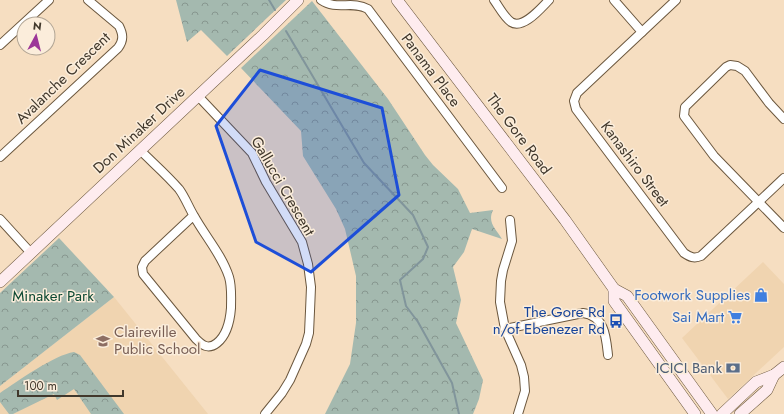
<svg xmlns="http://www.w3.org/2000/svg" width="784" height="414" viewBox="0 0 784 414" font-family="Jost,sans-serif">
	<style>
		.built { fill: #f0d4b0 }
		.forest { fill: url(#forest-crowns) }
		.lines { fill: none; stroke-linecap: round; stroke-linejoin: round }
		.stream { stroke: #81959b; stroke-width: 2 }
		.street-casing { stroke: #6b573e; stroke-width: 10 }
		.secondary-casing { stroke: #6b573e; stroke-width: 12 }
		.street { stroke: #fff; stroke-width: 8 }
		.secondary { stroke: #feecef; stroke-width: 11 }
		.marked { fill: #1d4ed8; fill-opacity: 0.2; stroke: #1d4ed8; stroke-width: 3; stroke-linejoin: round }
		.labels { text-anchor: middle; dominant-baseline: central; stroke-width: 3; stroke-linejoin: round; paint-order: stroke }
		.street-label { font-size: 15px; fill: #41382c; stroke: #fbeddb }
		.shop-label { font-size: 15px; fill: #366cbe; stroke: #fbeddb; text-anchor: end }
		.park-label { font-size: 15px; fill: #0b4832; stroke: #fbeddb }
		.transit-label { font-size: 15px; fill: #164399; stroke: #fbeddb; text-anchor: end }
		.education-label { font-size: 15px; fill: #785e54; stroke: #fbeddb; text-anchor: start }
		.service-label { font-size: 15px; fill: #4e5e75; stroke: #fbeddb; text-anchor: end }
	</style>
	<defs>
		<pattern id="forest-crowns" width="20" height="18" patternUnits="userSpaceOnUse"><rect width="20" height="18" fill="#a4b9af"/><path d="M2 6a3 3 0 1 1 6 0M12 15a3 3 0 1 1 6 0" fill="none" stroke="#87978f"/></pattern>
	</defs>
	<rect width="100%" height="100%" fill="#f6dec1"/>
	<g class="built">
		<polygon points="763,262 784,284 784,347 728,399 682,338"/>
		<polygon points="114,297 208,414 0,414 0,386"/>
	</g>
	<g class="forest">
		<polygon points="176,0 286,0 227,56 201,30 187,42"/>
		<path d="M312,1L388,99L425,155L433,165L458,189L470,213L493,210C487,223 496,229 502,239L472,229L464,252L453,267L461,300L456,323L483,380L479,399L473,414H325L350,364L356,323V276L345,229L336,209L303,156L301,131L241,68Z"/>
		<polygon points="59,238 114,297 0,386 0,293"/>
		<path d="M74,352L80,355L124,414H91L74,389L57,400L54,394L13,414H9L0,402V393C18,381 54,355 74,352Z"/>
	</g>
	<g class="lines">
		<g class="stream">
			<polyline points="269,0 275,10"/>
			<polyline points="286,31 364,163 413,215 428,247 423,259 400,280 406,306 418,322 452,383 459,414"/>
		</g>
		<defs>
			<g id="street">
				<path d="M321,0C337,11 352,0 368,9L502,188"/>
				<path d="M494,0C499,7 504,17 511,22C523,30 541,8 549,0"/>
				<polyline points="614,0 642,32"/>
				<path d="M676,0L577,93L574,101L576,109L684,253C690,257 694,259 701,256L784,178"/>
				<polyline points="0,45 49,0"/>
				<polyline points="198,96 252,153 266,182 302,242 308,264 311,287 310,311 309,333 306,344 290,380 282,393 265,414"/>
				<polyline points="784,119 769,103 745,71 737,66 730,65 726,67 685,107 684,116 714,156 784,228"/>
				<path d="M140,150C153,163 167,175 179,189C185,197 189,208 194,216C205,236 222,255 229,277C232,287 231,298 231,308C230,321 227,335 217,343C208,350 202,345 196,339L143,274L142,267L145,261L193,216"/>
				<path d="M0,157L118,48C124,40 123,34 119,26L88,0"/>
				<polyline points="0,219 31,253"/>
				<polyline points="510,220 512,241 503,270 501,281 500,302 505,329 521,365 524,377 525,391 518,414"/>
				<path d="M505,329L583,313C605,316 606,337 608,355"/>
			</g>
			<g id="secondary">
				<polyline points="397,0 565,220 614,289 627,296 712,414"/>
				<polyline points="0,282 263,35 298,0"/>
				<polyline points="614,289 614,301 695,414"/>
				<polyline points="722,414 756,382 774,375 784,367"/>
				<polyline points="740,414 767,390 774,375"/>
			</g>
		</defs>
		<use href="#street" class="street-casing"/>
		<use href="#secondary" class="secondary-casing"/>
		<use href="#street" class="street"/>
		<use href="#secondary" class="secondary"/>
	</g>
	<path class="marked" d="M260,70L382,108L399,195L311,272L256,242L216,126Z"/>
	<defs>
		<symbol id="shop-bare" viewBox="-9 -9 18 18"><path d="M-5-2.5h2.3a2.7 3.5 0 0 1 5.4 0H5L5.5 6h-11ZM-1.5-2.5h3a1.5 2.3 0 0 0-3 0Z" fill="#3f7fe0" stroke="#fbeddb" stroke-width="2.5" paint-order="stroke"/></symbol>
		<symbol id="supermarket-bare" viewBox="-9 -9 18 18"><path d="M-6-5.5h2.5l.6 2H6L4.5 2H-2.5L-4.4-4H-6ZM-1.5 3.2a1.3 1.3 0 1 0 .1 0ZM3 3.2a1.3 1.3 0 1 0 .1 0Z" fill="#3f7fe0" stroke="#fbeddb" stroke-width="2.5" paint-order="stroke"/></symbol>
		<symbol id="bus-bare" viewBox="-9 -9 18 18"><path d="M-5-6H5V4H4V6H2V4H-2V6H-4V4H-5ZM-3.5-4V0h7V-4ZM-3.5 1.2v1.5H-2V1.2ZM2 1.2v1.5H3.5V1.2Z" fill="#1a4fb4" stroke="#fbeddb" stroke-width="2.5" paint-order="stroke"/></symbol>
		<symbol id="school-bare" viewBox="-9 -9 18 18"><path d="M0-5L7-2L0 1L-7-2ZM-4 1L0 2.5L4 1V4Q0 6-4 4Z" fill="#8d6e63" stroke="#fbeddb" stroke-width="2.5" paint-order="stroke"/></symbol>
		<symbol id="bank-bare" viewBox="-9 -9 18 18"><path d="M-6-4H6V4H-6ZM0-2.3a2.3 2.3 0 1 0 0 4.6a2.3 2.3 0 1 0 0-4.6Z" fill="#5c6f8a" stroke="#fbeddb" stroke-width="2.5" paint-order="stroke"/></symbol>
	</defs>
	<g fill-rule="evenodd">
		<use href="#shop-bare" x="751" y="285" width="20" height="20"/>
		<use href="#supermarket-bare" x="725" y="307" width="20" height="20"/>
		<use href="#bus-bare" x="606" y="311" width="20" height="20"/>
		<use href="#school-bare" x="93" y="331" width="20" height="20"/>
		<use href="#bank-bare" x="723" y="358" width="20" height="20"/>
	</g>
	<g class="labels">
		<g class="street-label">
			<text transform="translate(431 70) rotate(53)">Panama Place</text>
			<text transform="translate(63 78) rotate(-44)">Avalanche Crescent</text>
			<text transform="translate(139 130) rotate(-43)">Don Minaker Drive</text>
			<text transform="translate(519 134) rotate(53)">The Gore Road</text>
			<text transform="translate(635 164) rotate(53)">Kanashiro Street</text>
			<text transform="translate(283 186) rotate(60)">Gallucci Crescent</text>
		</g>
		<g class="shop-label">
			<text x="750" y="295">Footwork Supplies</text>
			<text x="724" y="317">Sai Mart</text>
		</g>
		<g class="park-label">
			<text x="53" y="296">Minaker Park</text>
		</g>
		<g class="transit-label">
			<text x="605" y="312">The Gore Rd<tspan x="605" dy="17">n/of Ebenezer Rd</tspan></text>
		</g>
		<g class="education-label">
			<text x="114" y="332">Claireville<tspan x="114" dy="17">Public School</tspan></text>
		</g>
		<g class="service-label">
			<text x="722" y="368">ICICI Bank</text>
		</g>
	</g>
	<g transform="translate(36 36) rotate(7)"><circle r="19" fill="#fbeddb" stroke="#b1a595"/>
	<path d="M0-3L7 15L0 10L-7 15Z" fill="#9c3598"/>
	<text y="-6" font-size="11" font-weight="bold" text-anchor="middle" fill="#41382c">N</text>
	</g>
	<path d="M18 390v6h105v-6" fill="none" stroke="#41382c" stroke-width="2"/>
	<text x="24" y="390" font-size="12" fill="#41382c" stroke="#fbeddb" stroke-width="3" paint-order="stroke">100 m</text>
</svg>
